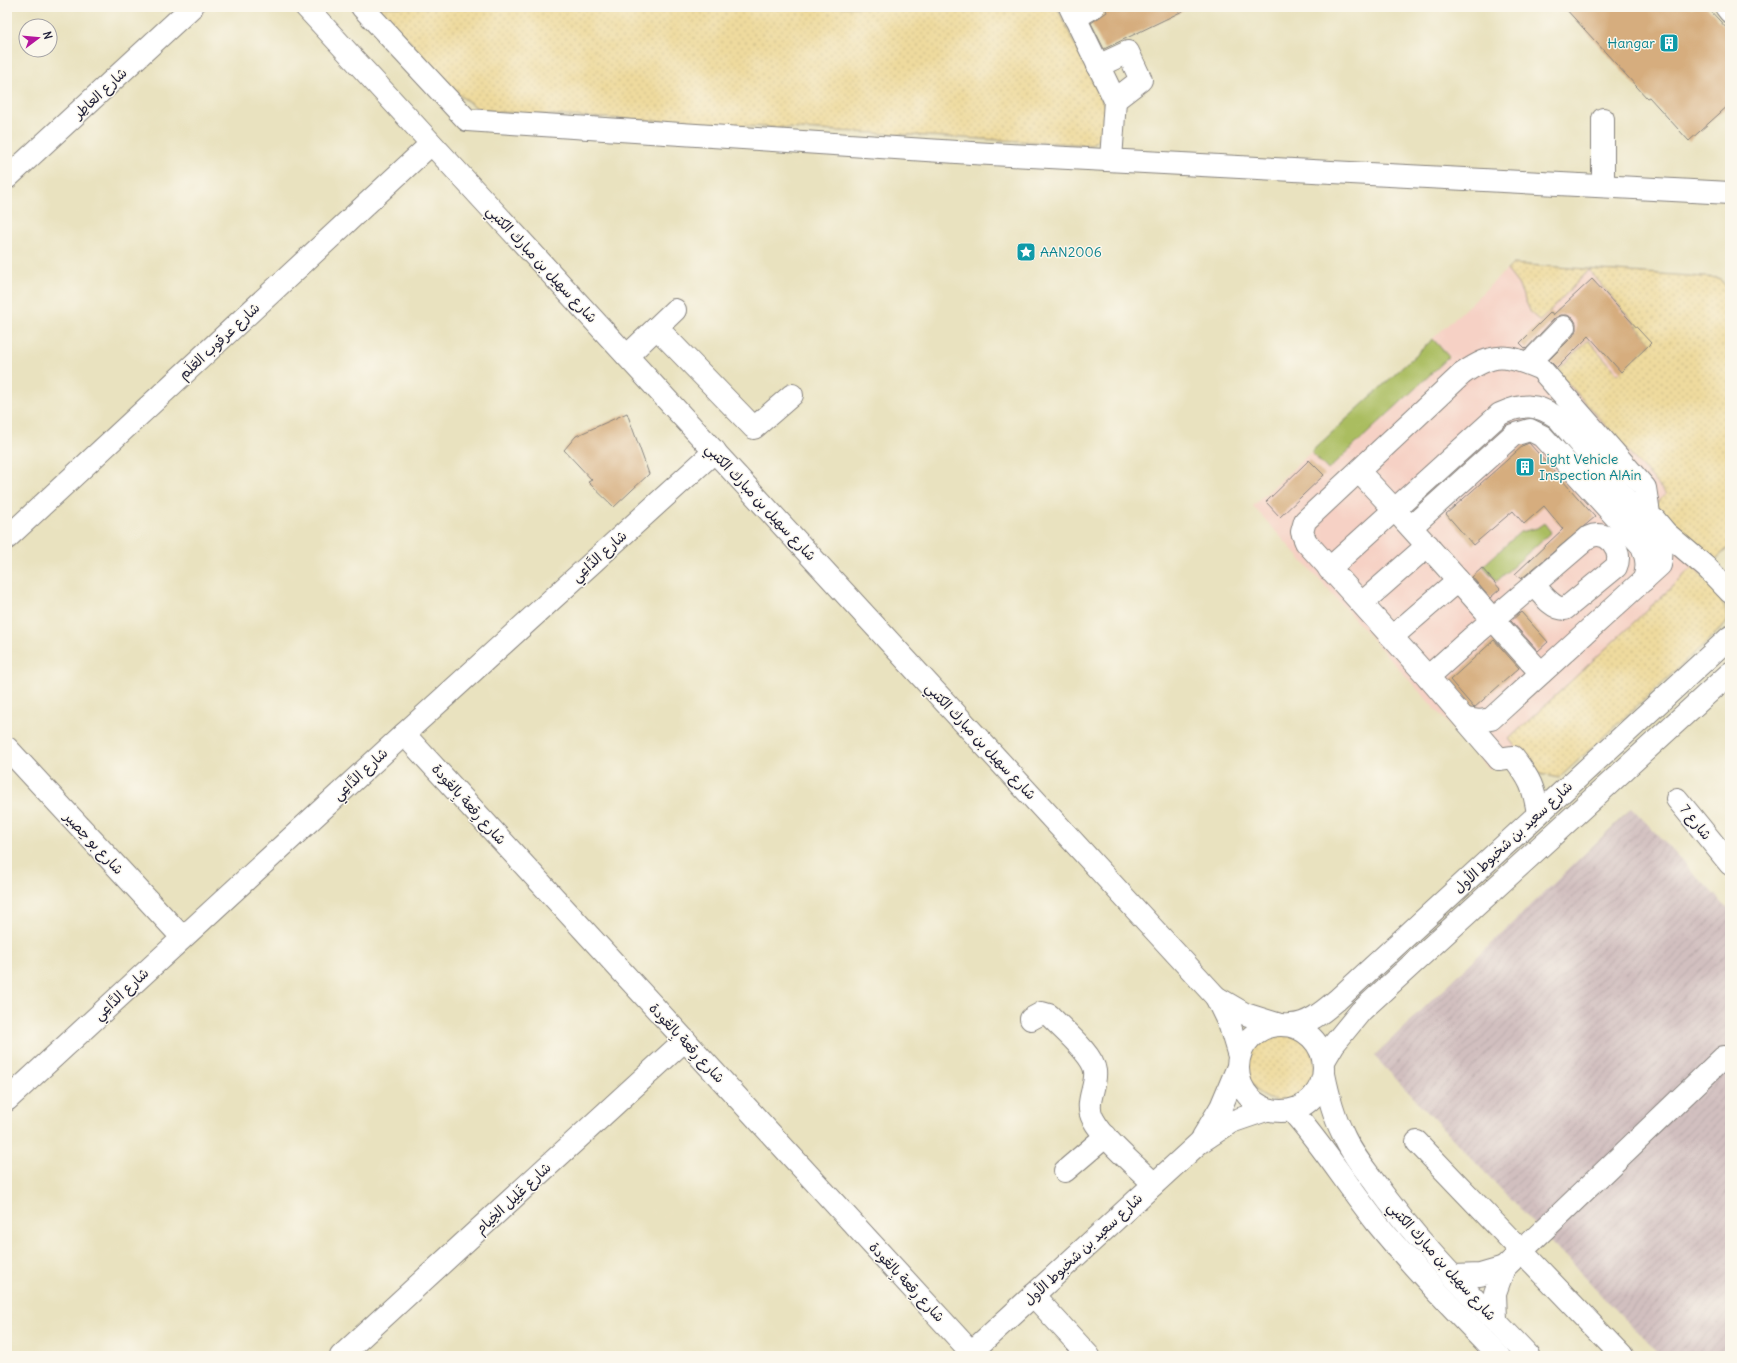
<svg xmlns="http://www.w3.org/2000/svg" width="1737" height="1363" viewBox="0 0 1737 1363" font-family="Delius,'Playpen Sans Arabic',sans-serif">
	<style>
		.built { fill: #f6d1c5 }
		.industrial { fill: url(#industrial-furrows) }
		.sand { fill: url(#sand-dots); stroke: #887e6c }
		.green { fill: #aabd61; stroke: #66704e }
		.building { fill: #d6ad7e }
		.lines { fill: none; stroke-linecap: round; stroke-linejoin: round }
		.minor-casing { stroke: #86827d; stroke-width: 24 }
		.minor { stroke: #fff; stroke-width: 22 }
		.labels { text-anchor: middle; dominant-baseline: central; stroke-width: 3; stroke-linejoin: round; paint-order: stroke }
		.culture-label { font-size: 14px; fill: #0d838f; stroke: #fbf7ec; text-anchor: start }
		.street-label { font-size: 14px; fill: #22223b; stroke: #fbf7ec }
	</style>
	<defs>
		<pattern id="industrial-furrows" width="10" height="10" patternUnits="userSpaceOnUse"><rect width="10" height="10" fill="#d1bfbf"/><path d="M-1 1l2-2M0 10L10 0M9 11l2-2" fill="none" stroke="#b3a4a5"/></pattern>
		<pattern id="sand-dots" width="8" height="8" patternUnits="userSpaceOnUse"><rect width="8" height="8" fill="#eeda9e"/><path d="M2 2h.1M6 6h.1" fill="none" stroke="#ccbb89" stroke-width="1.8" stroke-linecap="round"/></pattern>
	</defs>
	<rect width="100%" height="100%" fill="#fbf7ec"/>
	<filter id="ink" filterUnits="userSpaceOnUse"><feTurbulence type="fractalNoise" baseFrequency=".025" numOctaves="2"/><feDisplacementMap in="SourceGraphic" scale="8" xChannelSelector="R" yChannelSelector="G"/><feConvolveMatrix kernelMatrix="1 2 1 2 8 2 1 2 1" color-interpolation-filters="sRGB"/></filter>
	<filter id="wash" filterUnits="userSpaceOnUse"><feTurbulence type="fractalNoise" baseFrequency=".012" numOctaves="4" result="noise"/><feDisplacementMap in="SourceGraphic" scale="16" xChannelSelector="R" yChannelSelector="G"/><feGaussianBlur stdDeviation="0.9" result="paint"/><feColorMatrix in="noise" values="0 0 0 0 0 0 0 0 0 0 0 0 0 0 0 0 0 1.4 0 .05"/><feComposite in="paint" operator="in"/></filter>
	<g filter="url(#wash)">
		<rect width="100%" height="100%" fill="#e9e2bf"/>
		<polygon class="built" points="1513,264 1718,279 1730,546 1490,770 1253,506"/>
		<polygon class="industrial" points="1632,808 1730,911 1730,1356 1660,1356 1374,1056"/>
		<g class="sand">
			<polygon points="378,7 1057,7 1107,111 1105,136 1090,145 495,112 477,108 459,95"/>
			<polygon points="1513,264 1719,278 1730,291 1730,546 1712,563 1654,505 1666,494 1557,371 1588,340 1618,374 1651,343 1589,270 1540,321 1531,313 1518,284 1507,270"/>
			<path d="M1693,567C1708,584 1730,600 1726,624L1559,778L1539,774L1509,739Z"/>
			<circle cx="1281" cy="1067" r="34"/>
		</g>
		<g class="green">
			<polygon points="1433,339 1449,357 1328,470 1311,452"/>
			<polygon points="1544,523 1551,532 1497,581 1483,566 1520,532 1537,528"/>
		</g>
		<g id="blocks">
			<g class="building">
				<polygon points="1105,7 1191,7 1104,49 1091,23 1107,12"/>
				<polygon points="1564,7 1707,7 1730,32 1730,104 1689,141 1649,97 1647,98"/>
				<polygon points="1592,279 1651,343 1621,372 1589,336 1557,368 1549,360 1573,336 1576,330 1576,323 1573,318 1567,315 1561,315 1555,318 1526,349 1520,343 1551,312 1553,315"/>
				<polygon points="627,413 649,474 614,507 588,482 592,480 564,450 576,436"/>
				<polygon points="1529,443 1595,517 1521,579 1515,574 1563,529 1544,506 1524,524 1513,511 1473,545 1446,514 1524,445"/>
				<polygon points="1309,460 1324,475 1280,517 1266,502"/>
				<polygon points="1482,568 1500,589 1490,598 1472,577"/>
				<polygon points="1521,612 1548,642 1538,651 1511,621"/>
				<polygon points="1494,640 1519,668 1474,708 1450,680"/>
			</g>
		</g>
	</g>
	<g filter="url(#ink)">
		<use href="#blocks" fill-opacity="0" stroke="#86827d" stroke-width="1"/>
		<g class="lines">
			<defs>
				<g id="minor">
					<polyline points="306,7 1216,997 1245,1014 1277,1024"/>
					<polyline points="362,7 467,120 972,153 1730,193"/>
					<polyline points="1070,7 1115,100 1111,160"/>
					<polyline points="1726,7 1730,12"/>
					<polyline points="1075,18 1093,7"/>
					<polyline points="1098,66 1128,52 1141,80 1115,100"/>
					<polyline points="1603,119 1603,186"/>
					<polyline points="7,178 192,7"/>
					<polyline points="657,328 754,428 792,395"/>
					<polyline points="627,356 675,310"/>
					<polyline points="1536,356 1564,327"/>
					<path d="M1359,472C1422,537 1480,606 1541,673"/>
					<polyline points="1655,520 1666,533 1707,568 1730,592"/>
					<path d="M1411,527L1513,435L1530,430L1542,436L1642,546C1647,559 1648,566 1644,580"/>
					<polyline points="7,538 431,144"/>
					<path d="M1329,569L1500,414C1523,404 1536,403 1558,418L1655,534C1661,545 1663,553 1660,565L1491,719L1479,721L1465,719"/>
					<polyline points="1362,603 1428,545"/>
					<polyline points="1392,637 1458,580"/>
					<path d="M1428,677L1477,633L1589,537C1607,528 1624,550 1616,567L1565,609C1552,609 1542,594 1534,585"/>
					<polyline points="404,734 971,1352"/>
					<polyline points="7,748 182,937"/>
					<path d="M1499,759L1428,677L1306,542L1302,532L1305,521L1462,374C1494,352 1506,354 1541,369L1645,488L1649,514"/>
					<path d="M1499,759L1513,757C1530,779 1534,787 1538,814"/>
					<polyline points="1677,799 1730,864"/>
					<polyline points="1216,997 1230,1026 1239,1056"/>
					<path d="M1031,1019L1042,1013L1049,1015C1061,1028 1093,1054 1095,1071C1097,1087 1084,1103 1093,1119C1104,1140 1137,1167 1154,1184"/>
					<circle cx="1281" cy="1068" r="43"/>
					<path d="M1290,1025C1308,1025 1324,1011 1337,1000L1730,637"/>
					<polyline points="1324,1061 1334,1044 1361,1011 1730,673"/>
					<path d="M1324,1074C1328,1094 1333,1114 1342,1132C1350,1151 1363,1167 1375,1183C1420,1246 1476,1300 1529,1356"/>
					<polyline points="7,1100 404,734 715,451"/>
					<path d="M1292,1111C1323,1146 1347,1185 1376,1222C1414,1269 1457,1312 1499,1356"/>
					<polyline points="1203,1137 1221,1107 1237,1069"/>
					<polyline points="1417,1142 1622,1356"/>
					<polyline points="1065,1171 1106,1136"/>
					<polyline points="1454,1276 1480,1275 1504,1268"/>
					<polyline points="1033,1295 1089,1356"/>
					<polyline points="1496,1320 1495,1293 1504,1268 1724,1057"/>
					<polyline points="341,1356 685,1040"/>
					<polyline points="967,1356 1199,1143 1231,1122 1266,1110"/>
				</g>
			</defs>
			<use href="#minor" class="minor-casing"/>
			<use href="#minor" class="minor"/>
		</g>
	</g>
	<defs>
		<symbol id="building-square" viewBox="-11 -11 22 22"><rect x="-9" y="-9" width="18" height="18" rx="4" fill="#0f9aa8" stroke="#fbf7ec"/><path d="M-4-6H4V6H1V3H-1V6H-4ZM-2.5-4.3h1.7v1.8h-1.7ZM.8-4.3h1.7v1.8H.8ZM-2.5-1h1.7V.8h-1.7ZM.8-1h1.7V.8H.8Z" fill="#fff"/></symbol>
		<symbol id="sight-square" viewBox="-11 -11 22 22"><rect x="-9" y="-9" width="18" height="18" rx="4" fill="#0f9aa8" stroke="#fbf7ec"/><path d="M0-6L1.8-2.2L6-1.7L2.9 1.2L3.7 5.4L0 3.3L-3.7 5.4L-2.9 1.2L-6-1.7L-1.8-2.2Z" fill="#fff"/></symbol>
	</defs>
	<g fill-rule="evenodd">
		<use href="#building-square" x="1658" y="32" width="22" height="22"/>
		<use href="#sight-square" x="1015" y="241" width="22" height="22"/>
		<use href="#building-square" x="1514" y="456" width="22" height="22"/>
	</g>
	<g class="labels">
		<g class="culture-label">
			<text x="1655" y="43" text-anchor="end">Hangar</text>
			<text x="1040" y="252">AAN2006</text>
			<text x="1539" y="459">Light Vehicle<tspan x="1539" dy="16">Inspection AlAin</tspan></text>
		</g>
		<g class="street-label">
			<text transform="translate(100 93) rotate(-43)">شارع العاطِر</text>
			<text transform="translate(542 264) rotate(47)">شارع سهيل بن مبارك الكتبي</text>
			<text transform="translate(219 341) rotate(-43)">شارع عرقوب العَلَم</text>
			<text transform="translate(761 502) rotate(47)">شارع سهيل بن مبارك الكتبي</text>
			<text transform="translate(599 556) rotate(-42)">شارع الدَّاعِي</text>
			<text transform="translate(981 741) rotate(47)">شارع سهيل بن مبارك الكتبي</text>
			<text transform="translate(360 774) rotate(-43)">شارع الدَّاعِي</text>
			<text transform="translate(469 804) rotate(48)">شارع رِقعة بِالعُودة</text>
			<text transform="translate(1696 822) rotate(51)">شارع 7</text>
			<text transform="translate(1513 837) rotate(-43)">شارع سعيد بن شخبوط الأول</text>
			<text transform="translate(94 843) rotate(47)">شارع بو حِصير</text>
			<text transform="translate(121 994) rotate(-43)">شارع الدَّاعِي</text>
			<text transform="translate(687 1043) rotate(47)">شارع رِقعة بِالعُودة</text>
			<text transform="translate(513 1198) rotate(-43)">شارع غَلِيل الخِيام</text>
			<text transform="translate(1083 1249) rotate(-43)">شارع سعيد بن شخبوط الأول</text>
			<text transform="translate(1442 1261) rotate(48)">شارع سهيل بن مبارك الكتبي</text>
			<text transform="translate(907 1282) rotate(47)">شارع رِقعة بِالعُودة</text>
		</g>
	</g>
	<rect width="1737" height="1363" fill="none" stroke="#fbf7ec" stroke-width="24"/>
	<g transform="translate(38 38) rotate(74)"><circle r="19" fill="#fbf7ec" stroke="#a4a2a5"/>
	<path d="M0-3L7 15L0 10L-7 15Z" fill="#b5179e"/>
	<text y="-6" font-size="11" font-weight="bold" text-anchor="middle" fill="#22223b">N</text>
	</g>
</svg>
